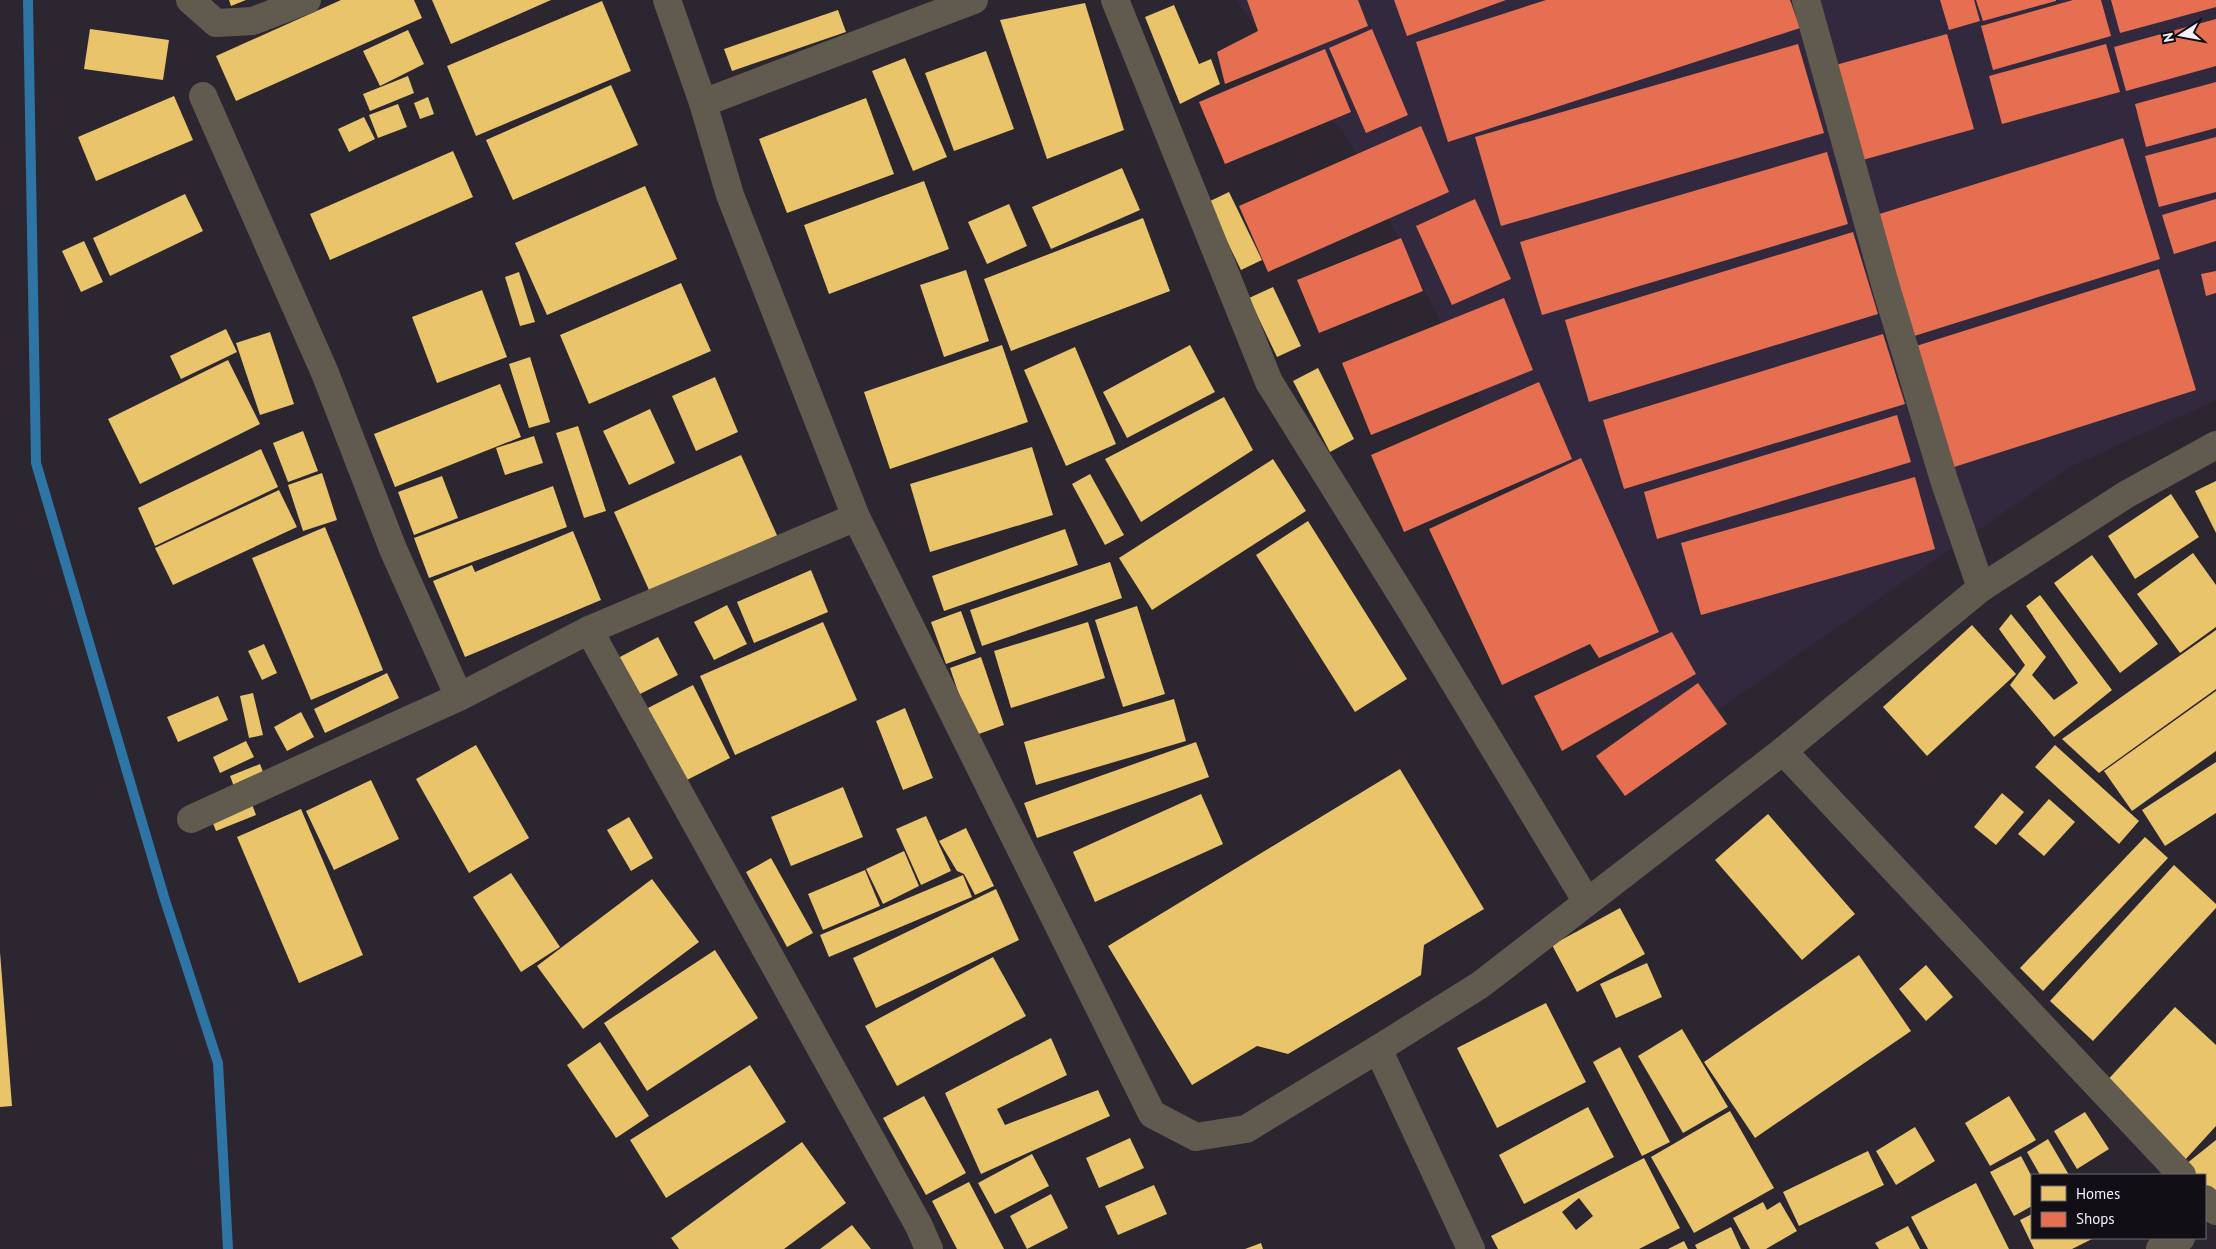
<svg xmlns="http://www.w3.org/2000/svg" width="2216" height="1249" viewBox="0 0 2216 1249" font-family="'PT Sans',sans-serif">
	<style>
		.built { fill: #33293e }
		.homes { fill: #e9c46a; fill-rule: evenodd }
		.shops { fill: #e76f51 }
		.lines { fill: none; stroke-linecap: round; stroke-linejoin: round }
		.stream { stroke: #2e74a4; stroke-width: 10 }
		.minor { stroke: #615a4e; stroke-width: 28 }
	</style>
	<rect width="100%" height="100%" fill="#2b2630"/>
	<polygon class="built" points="1235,0 2216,0 2216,400 2070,467 1658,751 1349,141"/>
	<g class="homes">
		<polygon points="229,0 246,0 231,6"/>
		<polygon points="341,0 414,0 422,18 236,101 216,56"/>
		<polygon points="432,0 551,0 451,44"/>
		<polygon points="602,1 631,71 476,136 447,66"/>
		<polygon points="1085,3 1124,130 1047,159 1000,20"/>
		<polygon points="1174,5 1199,64 1211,59 1220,84 1180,104 1145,17"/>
		<polygon points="838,10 846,32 732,71 724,49"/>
		<polygon points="90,29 169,40 163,80 84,69"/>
		<polygon points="408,30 424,64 380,86 363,51"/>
		<polygon points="986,51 1014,129 954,151 925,73"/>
		<polygon points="905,58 947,157 913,171 872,71"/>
		<polygon points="408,76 414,93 370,111 363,94"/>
		<polygon points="611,85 638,145 513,200 486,140"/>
		<polygon points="174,96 193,140 96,181 78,137"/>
		<polygon points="428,97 434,114 420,119 414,103"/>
		<polygon points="866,98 894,174 787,213 759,139"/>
		<polygon points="398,104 407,127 378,138 369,115"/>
		<polygon points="364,117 375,139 349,152 338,129"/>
		<polygon points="453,151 473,197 330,260 310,214"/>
		<polygon points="1122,168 1140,210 1051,249 1032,207"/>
		<polygon points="924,181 949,249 829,294 804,225"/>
		<polygon points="645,186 677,259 547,315 515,243"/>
		<polygon points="1229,192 1262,260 1241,270 1208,202"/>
		<polygon points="185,194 203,231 110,276 93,238"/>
		<polygon points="1009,204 1027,246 987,264 968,222"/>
		<polygon points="1143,218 1170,291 1011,351 984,279"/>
		<polygon points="84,241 103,282 81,292 62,251"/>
		<polygon points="966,270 989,341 944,357 920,285"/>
		<polygon points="519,272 535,322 520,326 505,277"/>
		<polygon points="681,283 711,351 589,404 560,335"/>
		<polygon points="1273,287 1301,346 1277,357 1249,298"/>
		<polygon points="482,290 507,357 437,383 412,317"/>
		<polygon points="226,329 237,352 181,379 170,356"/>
		<polygon points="270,332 294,404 260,415 236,343"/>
		<polygon points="1002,345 1028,422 890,469 864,392"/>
		<polygon points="1190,345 1215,392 1127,438 1103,392"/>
		<polygon points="1075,347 1116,444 1066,466 1024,370"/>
		<polygon points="530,357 550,422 529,428 509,364"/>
		<polygon points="228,360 260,424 140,484 108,419"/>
		<polygon points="1318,368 1354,439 1330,452 1293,381"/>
		<polygon points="715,377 738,432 696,451 672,396"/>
		<polygon points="500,384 521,437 395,487 374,434"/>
		<polygon points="1224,397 1253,450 1141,522 1105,459"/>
		<polygon points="650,409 675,463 629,485 603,431"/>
		<polygon points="578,426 606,511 584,518 556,433"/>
		<polygon points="303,431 318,471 288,482 273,443"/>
		<polygon points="534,436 543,463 505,475 496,448"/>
		<polygon points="1032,447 1053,515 930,552 910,484"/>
		<polygon points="261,449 278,487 155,546 138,508"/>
		<polygon points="741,455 780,542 653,599 614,512"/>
		<polygon points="1273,459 1306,511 1152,610 1119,558"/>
		<polygon points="322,473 337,520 303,531 288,485"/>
		<polygon points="1090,474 1124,535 1105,545 1072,484"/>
		<polygon points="442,476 458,518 414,535 398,492"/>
		<polygon points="2216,481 2216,533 2195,491"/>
		<polygon points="553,486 567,527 429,578 414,538"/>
		<polygon points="279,490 297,527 173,585 155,548"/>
		<polygon points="2171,494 2199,537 2135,579 2108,536"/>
		<polygon points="1308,521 1407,679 1355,712 1256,555"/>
		<polygon points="325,527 383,670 311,700 252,558"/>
		<polygon points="1065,529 1078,565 944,611 932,576"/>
		<polygon points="573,531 601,600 465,657 433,581 472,565 475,572"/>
		<polygon points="2193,553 2216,585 2216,627 2180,653 2137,594"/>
		<polygon points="2092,555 2158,644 2120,673 2054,583"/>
		<polygon points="1110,562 1122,598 982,646 970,610"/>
		<polygon points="811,570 828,612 754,643 737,602"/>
		<polygon points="2040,595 2112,690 2054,737 2010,685 2025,665 1999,629 2011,614 2046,657 2032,675 2054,700 2078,683 2026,606"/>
		<polygon points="727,605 747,644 714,660 694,622"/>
		<polygon points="1137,606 1165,694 1123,707 1095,620"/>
		<polygon points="961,611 976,653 946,664 931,622"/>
		<polygon points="823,622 857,700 735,755 700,676"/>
		<polygon points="1088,622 1105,678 1011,708 994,651"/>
		<polygon points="1972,625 2016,674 1927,756 1883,707"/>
		<polygon points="2216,630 2216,689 2099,773 2062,739"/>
		<polygon points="658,637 678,675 638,695 618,658"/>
		<polygon points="264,644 277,673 262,680 248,651"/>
		<polygon points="981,657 1004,725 973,736 950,668"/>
		<polygon points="387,673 399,698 325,733 314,709"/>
		<polygon points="693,685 730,758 683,782 646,709"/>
		<polygon points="2216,691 2216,751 2132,811 2104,771"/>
		<polygon points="253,693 263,735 249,738 240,696"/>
		<polygon points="218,696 228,720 178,742 167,717"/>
		<polygon points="1174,699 1186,741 1036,785 1024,742"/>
		<polygon points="905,708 933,778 903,790 876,721"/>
		<polygon points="301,712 314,737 287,751 274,727"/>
		<polygon points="246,741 254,757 220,773 213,757"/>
		<polygon points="1196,742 1209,777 1037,838 1024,803"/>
		<polygon points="476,745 529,838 469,873 416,779"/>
		<polygon points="2055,745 2139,821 2119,844 2035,767"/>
		<polygon points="2216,762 2216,813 2165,846 2142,810"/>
		<polygon points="260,764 265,777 235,789 230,776"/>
		<polygon points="1400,769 1484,909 1424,945 1421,975 1288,1054 1257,1046 1192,1085 1108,946"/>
		<polygon points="371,780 399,839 334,870 306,811"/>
		<polygon points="843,787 863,837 791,866 771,817"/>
		<polygon points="2002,793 2024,812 1996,845 1974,827"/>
		<polygon points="1201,794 1223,844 1095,902 1073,852"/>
		<polygon points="250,799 256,815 216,831 210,816"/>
		<polygon points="2049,799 2075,822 2044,856 2018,834"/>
		<polygon points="301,809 363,955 299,983 237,837"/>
		<polygon points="1768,814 1855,914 1802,960 1715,860"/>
		<polygon points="926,816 951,871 921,885 896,829"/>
		<polygon points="629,817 653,858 631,871 607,830"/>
		<polygon points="966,828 994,886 975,895 964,874 957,871 939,841"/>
		<polygon points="2145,837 2168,858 2043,991 2020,968"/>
		<polygon points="904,851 919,886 883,904 866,869"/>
		<polygon points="771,858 813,933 787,947 746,872"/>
		<polygon points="2174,865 2216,904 2216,908 2093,1041 2050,1001"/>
		<polygon points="865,870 880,906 823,930 808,894"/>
		<polygon points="511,873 560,947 521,972 473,897"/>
		<polygon points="963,875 972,897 829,957 820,935"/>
		<polygon points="652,879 699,942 583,1029 537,966"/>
		<polygon points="996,889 1019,940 876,1008 853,958"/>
		<polygon points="1620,908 1645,954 1577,992 1552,945"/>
		<polygon points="715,950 758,1018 647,1091 604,1023"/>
		<polygon points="0,952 12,1106 0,1107"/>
		<polygon points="1859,955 1911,1031 1755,1138 1704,1062"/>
		<polygon points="993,957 1026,1016 897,1086 865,1026"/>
		<polygon points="1647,963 1662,997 1616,1018 1600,984"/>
		<polygon points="1926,965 1953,997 1926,1021 1899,989"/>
		<polygon points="1546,1003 1586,1082 1497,1128 1457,1048"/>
		<polygon points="2175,1007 2216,1045 2216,1126 2184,1161 2103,1085"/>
		<polygon points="1682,1029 1728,1107 1683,1133 1638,1056"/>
		<polygon points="1051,1038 1067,1075 997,1109 1005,1125 1098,1090 1110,1116 981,1174 945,1093"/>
		<polygon points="600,1042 649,1116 616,1138 567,1065"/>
		<polygon points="1620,1047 1670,1142 1642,1156 1593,1062"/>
		<polygon points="750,1065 786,1122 666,1198 630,1140"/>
		<polygon points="924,1096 966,1173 926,1195 883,1118"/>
		<polygon points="2009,1096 2036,1140 1990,1166 1965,1123"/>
		<polygon points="1588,1107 1614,1157 1524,1204 1499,1155"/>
		<polygon points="1730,1111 1774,1188 1694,1233 1651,1157"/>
		<polygon points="2085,1112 2109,1149 2077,1169 2054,1131"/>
		<polygon points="1915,1127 1935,1161 1896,1185 1876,1151"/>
		<polygon points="1130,1138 1144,1168 1099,1188 1086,1158"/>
		<polygon points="2048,1139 2069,1175 2040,1175 2027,1152"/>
		<polygon points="2216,1140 2216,1202 2205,1187 2205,1175 2195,1175 2186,1164"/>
		<polygon points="802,1142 846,1203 784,1249 679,1249 671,1238"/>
		<polygon points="1868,1151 1884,1185 1799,1226 1783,1192"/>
		<polygon points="1032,1154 1049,1186 995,1214 978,1183"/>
		<polygon points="2021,1156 2032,1177 2032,1206 2014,1216 1990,1172"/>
		<path d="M1644,1158L1680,1228L1639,1249H1498L1491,1236ZM1579,1198L1593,1216L1576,1230L1562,1212Z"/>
		<polygon points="969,1182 1004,1249 957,1249 932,1201"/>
		<polygon points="1976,1183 2009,1249 1928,1249 1911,1217"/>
		<polygon points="1154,1185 1167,1214 1118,1235 1105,1206"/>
		<polygon points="1051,1194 1068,1228 1027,1249 1010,1216"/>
		<polygon points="1763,1202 1767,1210 1780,1202 1797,1231 1766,1249 1750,1249 1733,1218"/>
		<polygon points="2032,1214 2032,1238 2094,1238 2072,1249 2034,1249 2020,1220"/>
		<polygon points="852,1225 871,1249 820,1249"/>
		<polygon points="1908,1226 1920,1249 1879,1249 1875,1243"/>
		<polygon points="1731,1227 1741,1249 1697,1249 1695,1245"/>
		<polygon points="1684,1241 1688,1249 1668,1249"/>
		<polygon points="1261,1243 1263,1249 1245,1249"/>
	</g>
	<g class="shops">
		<polygon points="1247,0 1358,0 1368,26 1225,84 1217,52 1258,31"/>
		<polygon points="1394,0 1506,0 1407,36"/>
		<polygon points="1546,0 1790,0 1800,28 1448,142 1416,42"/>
		<polygon points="1940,0 1974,0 1980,21 1949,30"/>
		<polygon points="1976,0 2056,0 2056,1 1983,21"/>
		<polygon points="2073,0 2101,0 2111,36 1993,70 1981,26"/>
		<polygon points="2111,0 2216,0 2216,7 2120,33"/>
		<polygon points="2216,19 2216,66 2126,91 2114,47"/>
		<polygon points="1372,29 1408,115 1366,133 1329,48"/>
		<polygon points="1947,34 1974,129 1859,161 1832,66"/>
		<polygon points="1798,44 1824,133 1501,226 1475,137"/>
		<polygon points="2106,44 2120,92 2002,124 1989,76"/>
		<polygon points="1325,49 1351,112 1225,164 1199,102"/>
		<polygon points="2216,82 2216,128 2146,147 2135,104"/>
		<polygon points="1421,126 1449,192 1268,272 1239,206"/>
		<polygon points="2216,137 2216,192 2159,207 2145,156"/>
		<polygon points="2123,138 2160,259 1911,337 1873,216"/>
		<polygon points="1827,152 1848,224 1542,315 1520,242"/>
		<polygon points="1475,199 1511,279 1452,305 1416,226"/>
		<polygon points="2216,199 2216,241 2174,254 2162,215"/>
		<polygon points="1853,232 1878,314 1589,402 1565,320"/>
		<polygon points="1401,238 1423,291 1319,333 1297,280"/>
		<polygon points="2159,269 2196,390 1951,468 1913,347"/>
		<polygon points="2216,271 2216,293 2206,296 2201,274"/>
		<polygon points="1504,298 1533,370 1371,435 1342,363"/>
		<polygon points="1883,334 1905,404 1624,489 1603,420"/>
		<polygon points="1539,382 1572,459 1404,532 1371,455"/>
		<polygon points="1897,415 1911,462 1657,539 1644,492"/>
		<polygon points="1581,458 1659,632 1599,658 1590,644 1502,685 1429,529"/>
		<polygon points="1915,477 1935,549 1701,615 1681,543"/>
		<polygon points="1672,632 1696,674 1562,751 1534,696"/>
		<polygon points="1698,683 1727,724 1625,796 1596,756"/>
	</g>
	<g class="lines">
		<polyline class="stream" points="28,0 36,463 164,897 218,1063 228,1249"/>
		<g class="minor">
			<polyline points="190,0 216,23 253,21 307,0"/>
			<polyline points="667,0 703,103 730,195 856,517 1152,1114 1196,1137 1246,1129 1378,1049 1480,985 1783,751 1981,588 2127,494 2216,445"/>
			<polyline points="1115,0 1269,382 1412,612 1587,902"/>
			<polyline points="1806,0 1885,284 1944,480 1981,588"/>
			<polyline points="203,96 325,373 393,549 459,697"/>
			<polyline points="703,103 974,0"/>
			<polyline points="589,630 919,1226 929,1249"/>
			<polyline points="1783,751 2182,1175"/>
			<polyline points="191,819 459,697 589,630 856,517"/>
			<polyline points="1378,1049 1471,1249"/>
			<polyline points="2205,1199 2216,1211"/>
			<polyline points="2160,1249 2181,1238"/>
		</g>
	</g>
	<rect x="2031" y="1174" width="175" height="65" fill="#110e15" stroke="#6d6972"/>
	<rect x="2041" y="1186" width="25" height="15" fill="#e9c46a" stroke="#6d6972"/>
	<text x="2076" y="1199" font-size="15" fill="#f6f1fd">Homes</text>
	<rect x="2041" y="1212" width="25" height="15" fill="#e76f51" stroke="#6d6972"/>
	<text x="2076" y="1224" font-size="15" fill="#f6f1fd">Shops</text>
	<g transform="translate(2181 35) rotate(259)" stroke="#110e15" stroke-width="4" paint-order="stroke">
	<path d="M0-4L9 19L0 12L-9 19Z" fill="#f6f1fd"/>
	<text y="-8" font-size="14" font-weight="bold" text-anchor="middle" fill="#f6f1fd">N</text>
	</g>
</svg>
